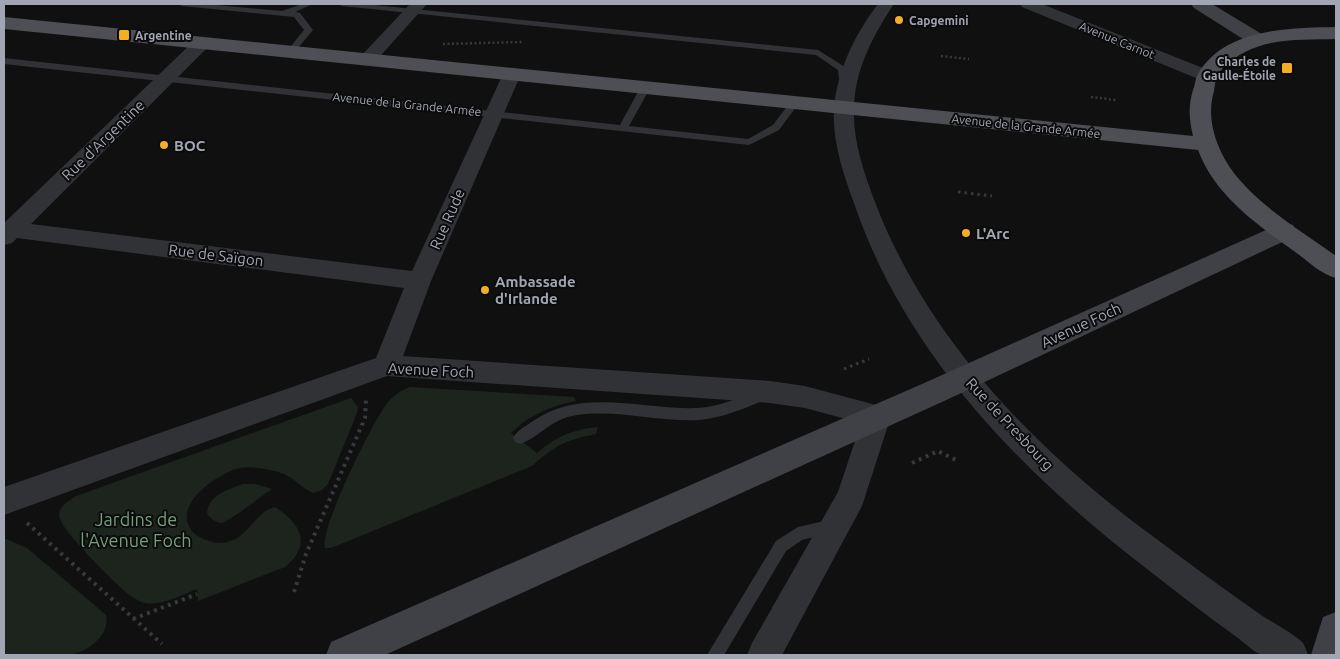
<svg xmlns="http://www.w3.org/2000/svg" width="1340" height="659" viewBox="0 0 1340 659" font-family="Ubuntu,sans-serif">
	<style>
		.green { fill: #1c241d }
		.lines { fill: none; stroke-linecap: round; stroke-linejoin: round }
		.path-far2 { stroke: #37393d; stroke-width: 2.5; stroke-dasharray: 2 2.5; stroke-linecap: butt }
		.path-far1 { stroke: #37393d; stroke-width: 3; stroke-dasharray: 2.5 4; stroke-linecap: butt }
		.path { stroke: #37393d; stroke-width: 4; stroke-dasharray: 3 4.5; stroke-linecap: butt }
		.lane { fill: #313236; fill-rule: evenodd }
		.street { fill: #313236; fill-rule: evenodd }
		.secondary { fill: #3f4146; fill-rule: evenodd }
		.primary { fill: #4d4f55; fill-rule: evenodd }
		.poi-dot { fill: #f3ae26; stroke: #0b0b0c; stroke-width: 2 }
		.labels { text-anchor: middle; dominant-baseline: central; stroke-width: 4; stroke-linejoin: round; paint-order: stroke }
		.far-poi-label { font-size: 12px; font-weight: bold; fill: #a1a6b2; stroke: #0b0b0c; text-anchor: start }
		.far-street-label { font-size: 12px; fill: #a1a6b2; stroke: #0b0b0c }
		.street-label { font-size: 15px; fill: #a1a6b2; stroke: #0b0b0c }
		.poi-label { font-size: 15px; font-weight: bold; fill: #a1a6b2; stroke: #0b0b0c; text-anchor: start }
		.near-park-label { font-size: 18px; fill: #779e7a; stroke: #0b0b0c }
	</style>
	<rect width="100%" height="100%" fill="#101011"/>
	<g class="green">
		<path d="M410,387L574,397L576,401C551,406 529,415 511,433L537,453C555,437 573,429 598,427L596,434C566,440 554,446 532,466L331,548H325C319,530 372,423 386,405C392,396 400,391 410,387Z"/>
		<path d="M351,398L358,407L357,413L328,484L322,490L313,493C299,487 294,476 278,472C266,469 252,466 240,468C218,473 171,505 192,531C198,538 209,542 219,543C248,543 253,512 275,507C300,523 313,544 285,567L198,601L197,589C181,595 163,606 145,603C141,602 135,599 131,596C119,588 59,528 59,516C59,506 68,501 76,496Z"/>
		<path d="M243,484H256L272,489C263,495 227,523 221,523C214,522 211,518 207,514C208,495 227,490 243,484Z"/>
		<path d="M4,538L27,548L106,615C111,635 86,654 67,655C46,657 25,655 4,655Z"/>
	</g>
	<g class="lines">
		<g class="path-far2">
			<polyline points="443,44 522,42"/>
			<polyline points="941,56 969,59"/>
			<polyline points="1091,97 1116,100"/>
		</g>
		<g class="path-far1">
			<polyline points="958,192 992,196"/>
			<polyline points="844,369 869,359"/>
		</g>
		<g class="path">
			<polyline points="912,463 938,451 956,460"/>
			<polyline points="27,523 162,644"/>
			<polyline points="294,592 306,554 365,418 366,400"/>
			<polyline points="133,619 197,594"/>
		</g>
		<g class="lane">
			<polygon points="178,4 205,4 282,11 302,4 313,4 295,12 300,13 313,30 293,54 290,55 286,52 304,30 294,17 182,6"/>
			<polygon points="338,4 364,4 818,50 845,67 848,86 846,88 840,88 838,70 816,55 342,6"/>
			<polygon points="4,58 620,125 640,88 645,85 650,88 629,126 748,139 773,125 791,101 794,100 799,103 779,130 749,145 4,64"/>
			<path d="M760,390L765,392L767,396L765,400C744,408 722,418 699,420C658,422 618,409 577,415C550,419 542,436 520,444L515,442L513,438C517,430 526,426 533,421C583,387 642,410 698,408C719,407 740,397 760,390Z"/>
			<polygon points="833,519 838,521 841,526 838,531 802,540 786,551 724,655 707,655 776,541 798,527"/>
		</g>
		<g class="street">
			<polygon points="410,4 427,4 373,64 367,65 361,64 358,60 361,56"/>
			<path d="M878,4H894C873,35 854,71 854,110C853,140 863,169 873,197C924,334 1031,446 1147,532C1185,560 1222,588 1261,615C1270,621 1297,636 1303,643C1305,646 1307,652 1308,655C1294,655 1277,658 1264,655C1255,654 1245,643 1238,638C1207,616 1177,592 1147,569C1023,474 905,354 854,203C843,173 832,141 834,108C837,71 855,34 878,4Z"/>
			<polygon points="1020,4 1042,4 1213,72 1216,76 1213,80 1207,81 1201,80 1022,7"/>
			<polygon points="202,38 208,39 211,43 208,47 31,224 412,271 503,74 506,70 512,69 518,70 521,74 431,281 403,356 770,381 805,386 887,408 891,416 862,506 782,655 747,655 752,643 838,492 861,423 805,408 770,403 387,376 4,515 4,487 376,358 404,288 17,238 12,243 4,245 4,223 196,39"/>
		</g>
		<g class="secondary">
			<polygon points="1191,4 1212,4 1265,36 1268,40 1265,44 1258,46 1251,44 1194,8"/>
			<polygon points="1284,222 1293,225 1296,231 1293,237 942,402 385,655 326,655 331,642 922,384"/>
			<polygon points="1336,612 1336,655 1311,655 1323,617"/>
		</g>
		<path class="primary" d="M4,17L1193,136C1189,119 1188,107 1193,90C1195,86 1195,80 1197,76C1222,28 1290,28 1336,27V39C1310,40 1282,38 1257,47C1242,52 1225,62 1217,76C1215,80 1215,86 1214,91C1205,121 1218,154 1238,178C1265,210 1303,232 1336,256V278C1321,274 1310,263 1298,254C1259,226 1215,196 1198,150L4,29Z"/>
	</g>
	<g class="poi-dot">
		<circle cx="899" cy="20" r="5"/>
		<rect x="118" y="29" width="12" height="12" rx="2.5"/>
		<rect x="1281" y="62" width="12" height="12" rx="2.5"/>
		<circle cx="164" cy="145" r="5"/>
		<circle cx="966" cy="233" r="5"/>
		<circle cx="485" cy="290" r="5"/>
	</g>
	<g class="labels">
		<g class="far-poi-label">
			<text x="909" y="20">Capgemini</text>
			<text x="135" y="35">Argentine</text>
			<text x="1276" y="61" text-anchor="end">Charles de<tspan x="1276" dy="14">Gaulle-Étoile</tspan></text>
		</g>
		<g class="far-street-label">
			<text transform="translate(1117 40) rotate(22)">Avenue Carnot</text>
			<text transform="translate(407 104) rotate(6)">Avenue de la Grande Armée</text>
			<text transform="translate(1026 126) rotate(6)">Avenue de la Grande Armée</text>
		</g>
		<g class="street-label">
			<text transform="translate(103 140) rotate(-44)">Rue d'Argentine</text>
			<text transform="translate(447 219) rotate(-66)">Rue Rude</text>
			<text transform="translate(216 255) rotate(7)">Rue de Saïgon</text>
			<text transform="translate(1081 325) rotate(-25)">Avenue Foch</text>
			<text transform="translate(431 370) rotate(3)">Avenue Foch</text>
			<text transform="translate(1010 424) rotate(47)">Rue de Presbourg</text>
		</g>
		<g class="poi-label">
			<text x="174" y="145">BOC</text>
			<text x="976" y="233">L'Arc</text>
			<text x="495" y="281">Ambassade<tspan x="495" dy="17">d'Irlande</tspan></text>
		</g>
		<g class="near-park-label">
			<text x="136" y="519">Jardins de<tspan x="136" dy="21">l'Avenue Foch</tspan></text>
		</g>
	</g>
	<rect width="1340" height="659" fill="none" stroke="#a1a6b2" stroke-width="10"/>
</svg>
